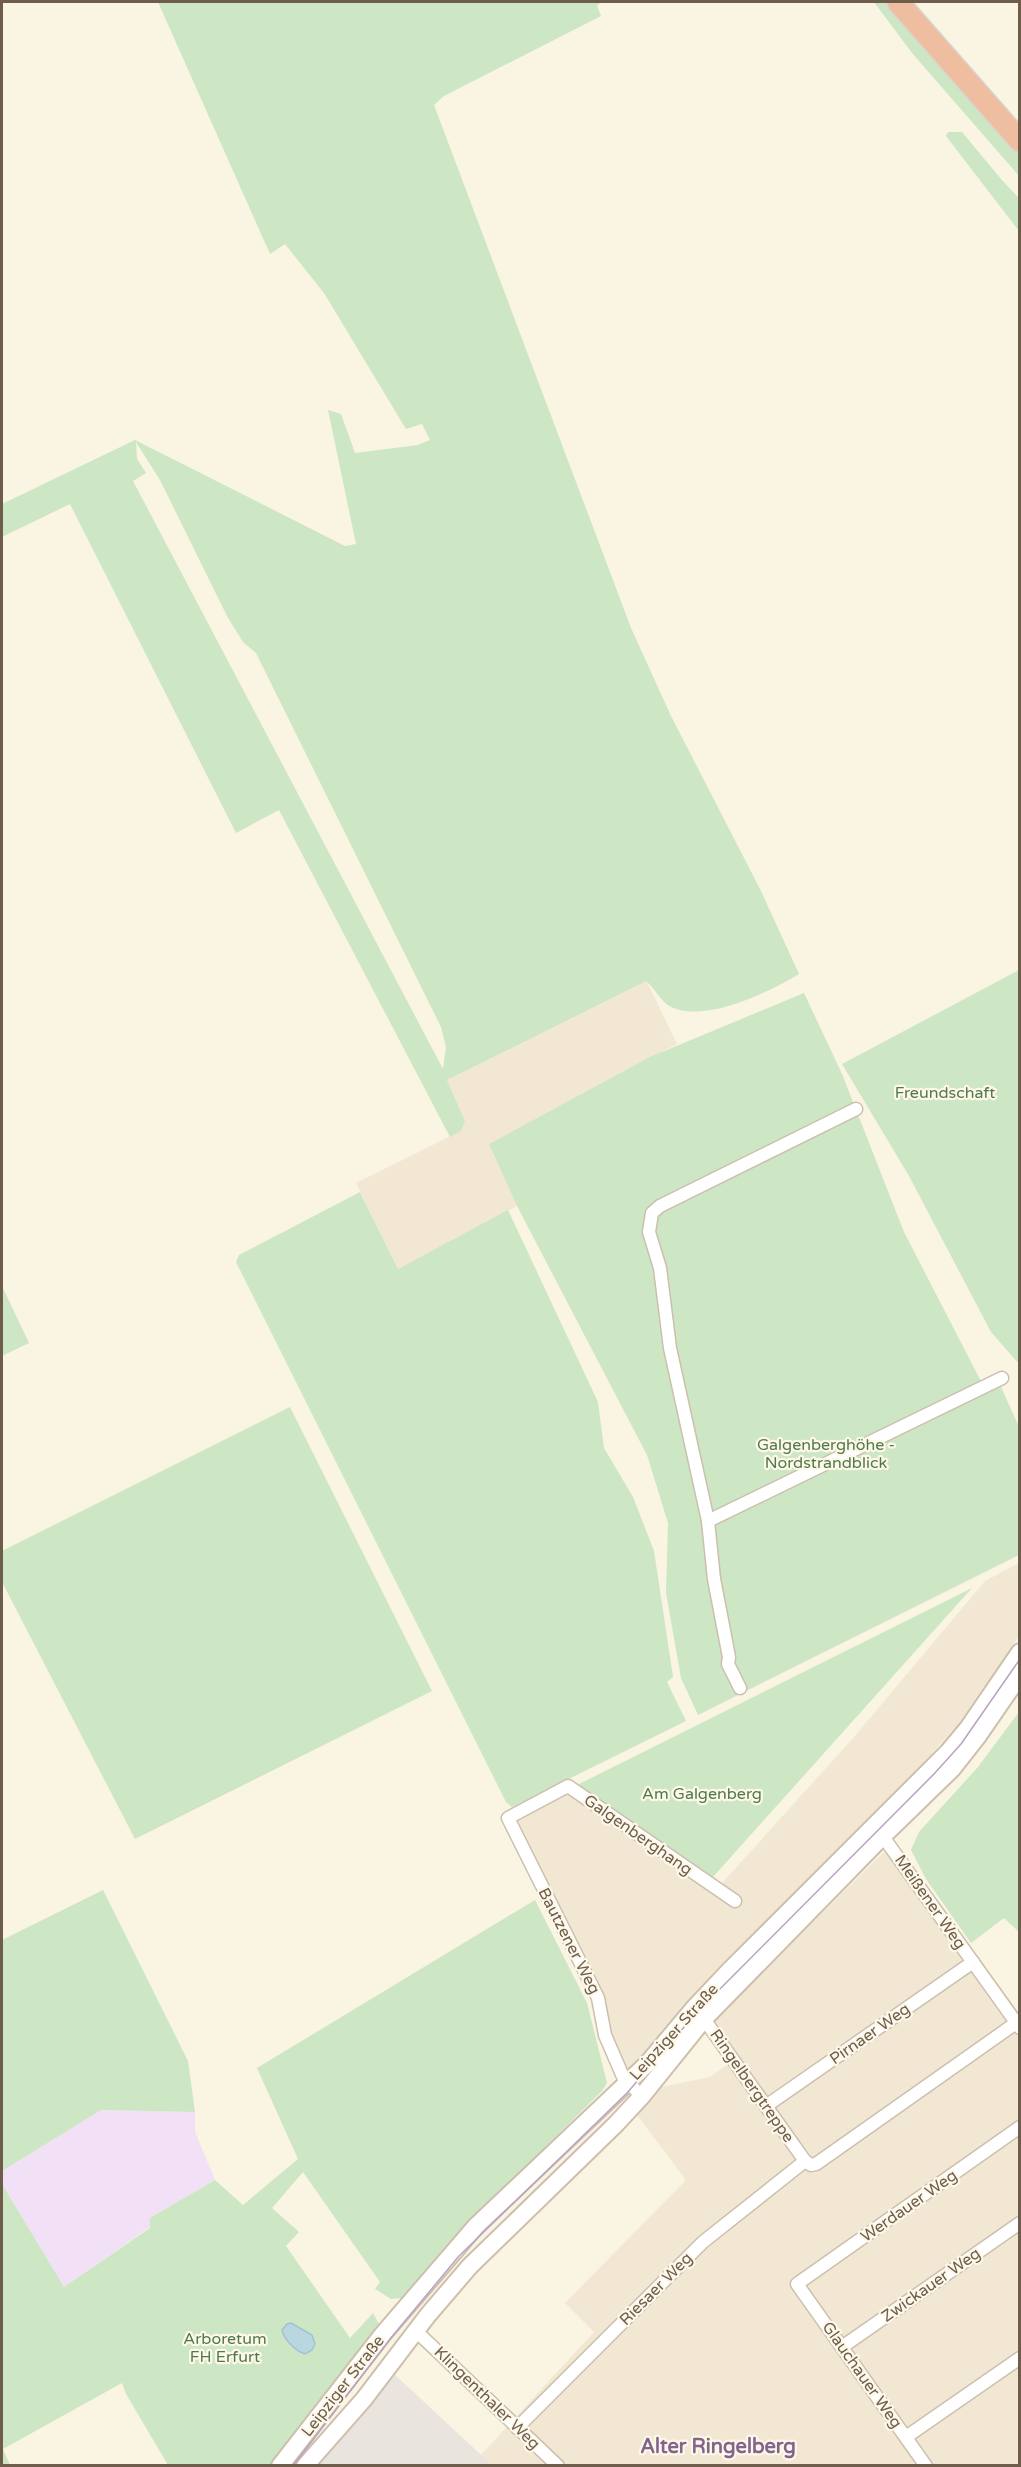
<svg xmlns="http://www.w3.org/2000/svg" width="1021" height="2467" viewBox="0 0 1021 2467" font-family="'Varela Round',sans-serif">
	<style>
		.residential { fill: #f1e7d2 }
		.industrial { fill: #e9e5de }
		.education { fill: #f1e0f6 }
		.green { fill: #cde6c3; fill-rule: evenodd }
		.water { fill: #bad6e1; stroke: #a1c4d2; stroke-width: 1.5 }
		.lines { fill: none; stroke-linecap: round; stroke-linejoin: round }
		.street-casing { stroke: #ccbfae; stroke-width: 15 }
		.secondary-casing { stroke: #cebfac; stroke-width: 20 }
		.highway-casing { stroke: #dad5d0; stroke-width: 24 }
		.street { stroke: #fff; stroke-width: 12 }
		.secondary { stroke: #fff; stroke-width: 16 }
		.highway { stroke: #efbea0; stroke-width: 21 }
		.tram { stroke: #b8a3c2; stroke-width: 1.5 }
		.labels { text-anchor: middle; dominant-baseline: central; stroke-width: 4.5; stroke-linejoin: round; paint-order: stroke }
		.park-label { font-size: 16px; fill: #517a48; stroke: #fdf8e9 }
		.street-label { font-size: 16px; fill: #6f5d4c; stroke: #fdf8e9 }
		.quarter-label { font-size: 20px; font-weight: bold; fill: #83648c; stroke: #fdf8e9 }
	</style>
	<rect width="100%" height="100%" fill="#faf4e3"/>
	<g class="residential">
		<polygon points="646,980 677,1044 489,1144 517,1206 398,1269 356,1183 461,1131 465,1121 447,1080"/>
		<polygon points="1019,1563 1019,1636 957,1725 910,1778 626,2074 511,1818 567,1790 714,1892 854,1737 985,1581"/>
		<polygon points="895,1841 1019,2013 1019,2465 492,2466 481,2455 594,2332 565,2303 686,2180 637,2115 657,2088 710,2077 728,2064 705,2032 714,2020"/>
	</g>
	<polygon class="industrial" points="394,2374 492,2465 315,2466 363,2414"/>
	<polygon class="education" points="101,2110 195,2112 195,2132 215,2180 150,2218 150,2227 64,2287 2,2184 2,2171"/>
	<g class="green">
		<path d="M158,2H601L597,6L601,16L444,96L434,105L631,628L671,716L761,891L799,974C769,992 706,1023 671,1007C660,1001 655,988 646,981L447,1080L465,1121L461,1131L450,1137L279,810L236,833L70,504L2,537V504L135,440L345,546L356,544L328,410L341,414L355,453L418,445L430,440L422,424L406,429L324,293L285,244L270,254ZM136,442L160,480L227,616L243,642L256,653L441,1027L446,1047L443,1069L133,481L146,473L137,459Z"/>
		<polygon points="874,2 889,2 922,44 1019,153 1019,176 912,53"/>
		<polygon points="948,132 962,132 1001,179 1019,198 1019,231 946,136"/>
		<polygon points="1019,970 1019,1364 991,1332 909,1176 842,1064"/>
		<polygon points="804,993 842,1074 904,1232 987,1393 1001,1387 1019,1427 1019,1555 698,1715 681,1678 666,1593 668,1523 647,1455 517,1206 489,1144 650,1057"/>
		<polygon points="360,1192 398,1269 508,1210 598,1402 604,1448 633,1497 654,1551 673,1677 667,1682 686,1721 512,1807 506,1802 236,1262 239,1255"/>
		<polygon points="2,1286 29,1343 2,1356"/>
		<polygon points="290,1407 432,1691 135,1839 2,1582 2,1551"/>
		<polygon points="972,1588 713,1877 577,1785"/>
		<polygon points="1019,1712 1019,1932 1004,1918 971,1943 926,1879 911,1850 919,1832 978,1767"/>
		<polygon points="103,1890 188,2061 195,2112 101,2110 2,2171 2,1940"/>
		<polygon points="535,1900 587,2003 607,2083 602,2091 449,2242 402,2298 391,2299 375,2289 380,2282 303,2172 272,2208 299,2232 286,2246 350,2338 373,2313 379,2324 346,2373 273,2465 168,2465 126,2394 122,2383 3,2449 10,2465 2,2465 2,2184 64,2287 150,2228 150,2218 215,2180 243,2205 298,2159 257,2068"/>
	</g>
	<path class="water" d="M291,2323L312,2335L315,2344L312,2350L305,2354C295,2351 284,2339 282,2330L287,2324Z"/>
	<g class="lines">
		<defs>
			<g id="street">
				<polyline points="708,1521 1002,1378"/>
				<polyline points="740,1688 728,1664 729,1657 714,1579 708,1521 670,1348 660,1268 649,1232 652,1213 660,1206 856,1109"/>
				<polyline points="879,1831 1020,2028"/>
				<polyline points="699,2012 805,2161 811,2165 816,2164 1016,2023"/>
				<polyline points="642,2096 624,2079 605,2035 598,1998 508,1818 568,1786 735,1901"/>
				<polyline points="766,2106 973,1962"/>
				<polyline points="416,2331 558,2466"/>
				<polyline points="842,2347 1020,2223"/>
				<polyline points="517,2428 703,2242 805,2161"/>
				<polyline points="906,2437 1020,2358"/>
				<polyline points="926,2466 797,2284 1020,2127"/>
			</g>
			<g id="secondary">
				<polyline points="280,2466 383,2334 476,2226 648,2063 695,2007 728,1972 948,1752 968,1728 1020,1652"/>
				<polyline points="305,2466 364,2399 428,2315 470,2266 616,2124 642,2096 704,2019 883,1836 952,1769 978,1736 1020,1675"/>
			</g>
			<polyline id="highway" points="898,2 1020,141"/>
		</defs>
		<use href="#street" class="street-casing"/>
		<use href="#secondary" class="secondary-casing"/>
		<use href="#highway" class="highway-casing"/>
		<use href="#street" class="street"/>
		<use href="#secondary" class="secondary"/>
		<use href="#highway" class="highway"/>
		<polyline class="tram" points="293,2466 390,2339 459,2256 627,2093 698,2011 934,1774 961,1744 1020,1659"/>
	</g>
	<g class="labels">
		<g class="park-label">
			<text x="945" y="1093">Freundschaft</text>
			<text x="826" y="1445">Galgenberghöhe -<tspan x="826" dy="18">Nordstrandblick</tspan></text>
			<text x="702" y="1794">Am Galgenberg</text>
			<text x="225" y="2339">Arboretum<tspan x="225" dy="18">FH Erfurt</tspan></text>
		</g>
		<g class="street-label">
			<text transform="translate(638 1835) rotate(35)">Galgenberghang</text>
			<text transform="translate(930 1902) rotate(55)">Meißener Weg</text>
			<text transform="translate(569 1941) rotate(63)">Bautzener Weg</text>
			<text transform="translate(674 2032) rotate(-48)">Leipziger Straße</text>
			<text transform="translate(870 2034) rotate(-35)">Pirnaer Weg</text>
			<text transform="translate(752 2086) rotate(55)">Ringelbergtreppe</text>
			<text transform="translate(909 2206) rotate(-35)">Werdauer Weg</text>
			<text transform="translate(931 2285) rotate(-35)">Zwickauer Weg</text>
			<text transform="translate(656 2289) rotate(-45)">Riesaer Weg</text>
			<text transform="translate(862 2375) rotate(55)">Glauchauer Weg</text>
			<text transform="translate(343 2386) rotate(-52)">Leipziger Straße</text>
			<text transform="translate(487 2398) rotate(44)">Klingenthaler Weg</text>
		</g>
		<g class="quarter-label">
			<text x="718" y="2447">Alter Ringelberg</text>
		</g>
	</g>
	<rect width="1021" height="2467" fill="none" stroke="#6f5d4c" stroke-width="6"/>
</svg>
